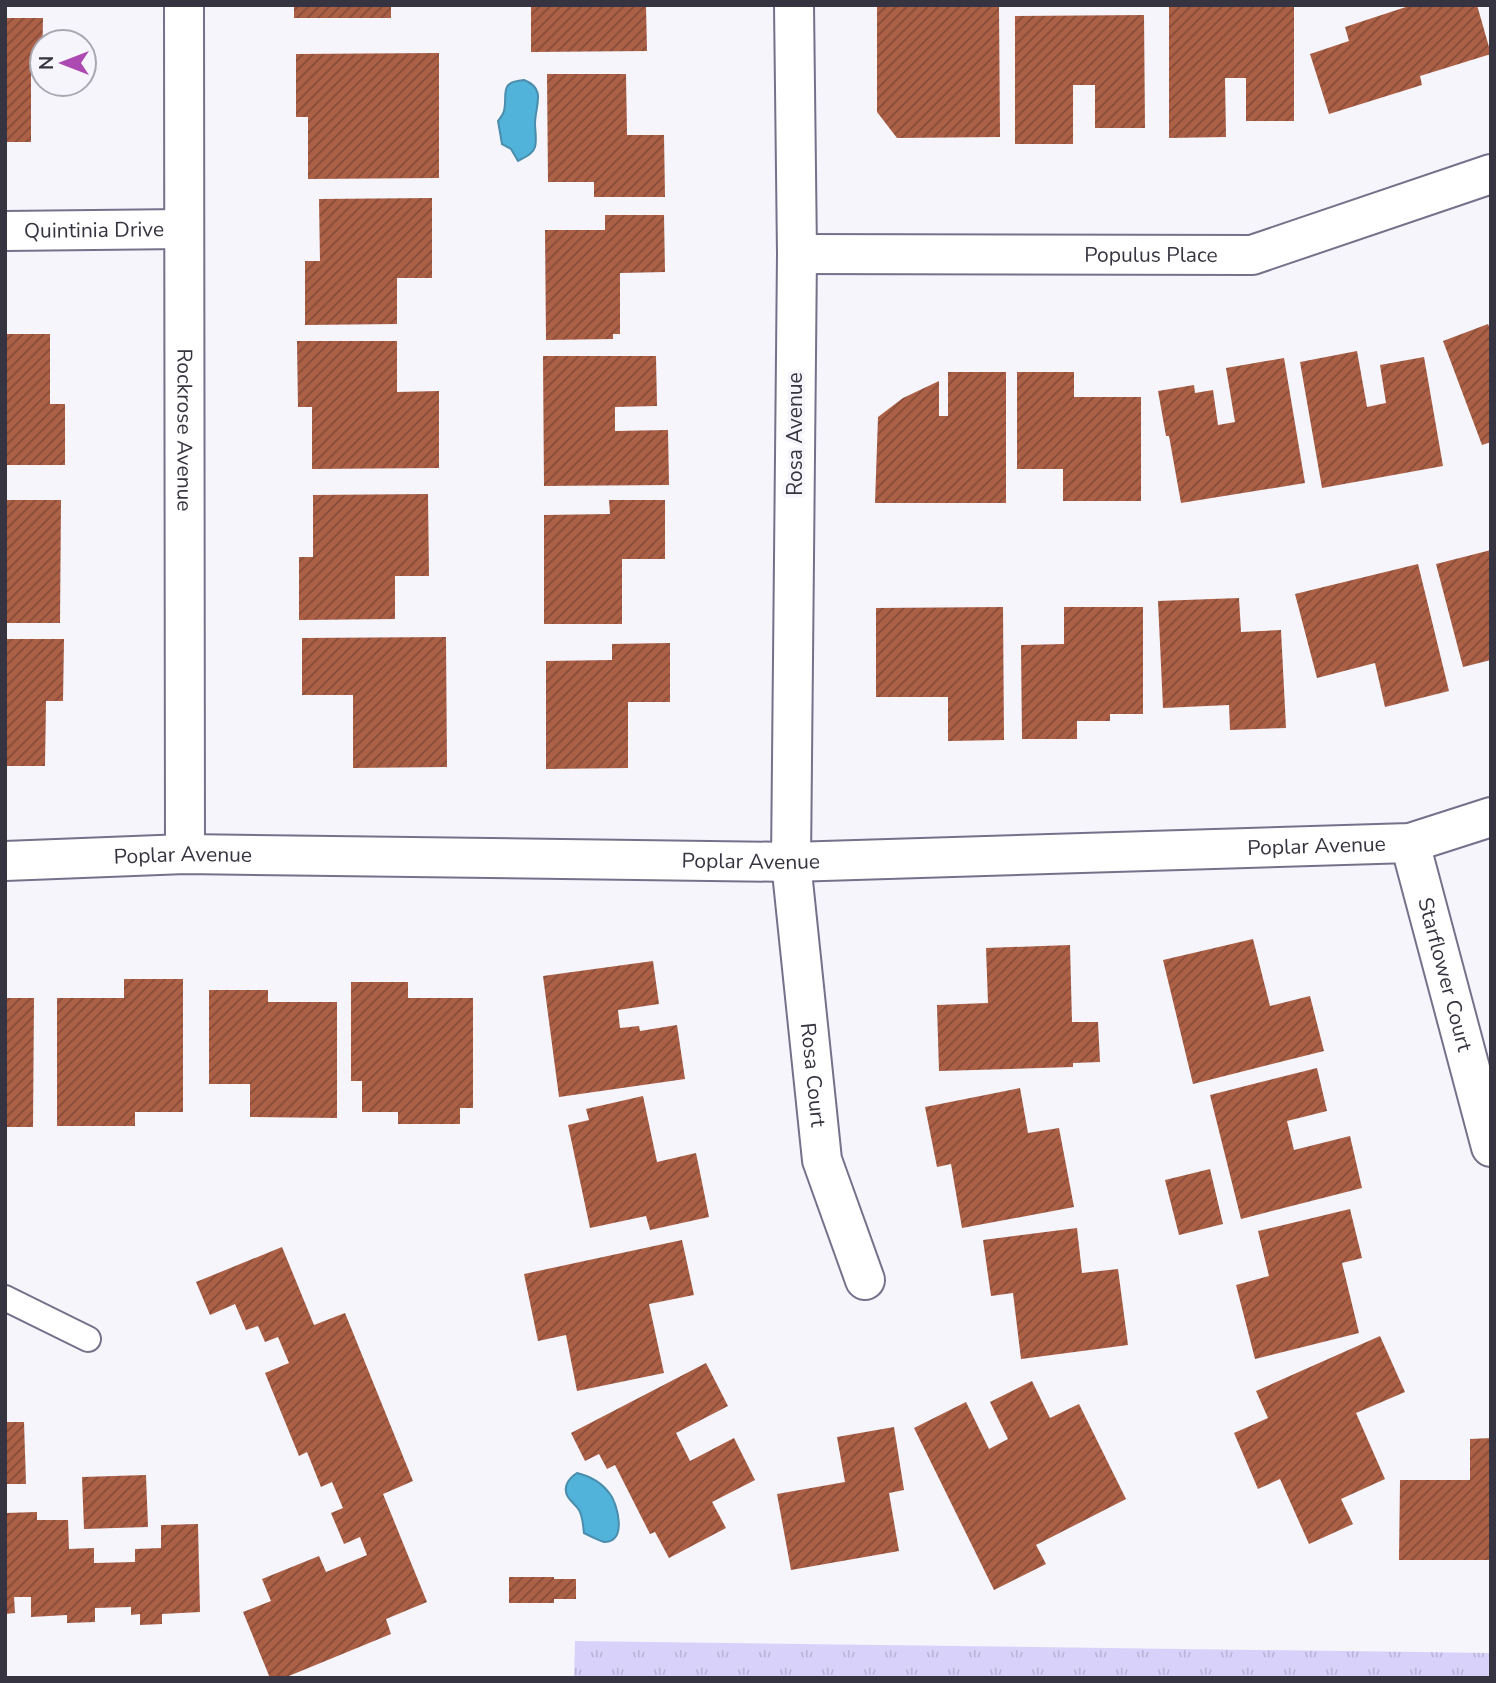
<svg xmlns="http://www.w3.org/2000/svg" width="1496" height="1683" viewBox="0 0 1496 1683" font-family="'Nunito Sans',sans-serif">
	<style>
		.grass { fill: url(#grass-tufts) }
		.water { fill: #52b3da; stroke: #4a8dac; stroke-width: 2 }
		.building { fill: url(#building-hatch) }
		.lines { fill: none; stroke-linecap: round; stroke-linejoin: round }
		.service-casing { stroke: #75718b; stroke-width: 28 }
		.minor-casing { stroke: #75718b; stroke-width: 42 }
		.service { stroke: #fff; stroke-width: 24 }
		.minor { stroke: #fff; stroke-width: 38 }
		.labels { text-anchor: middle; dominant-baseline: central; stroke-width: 7; stroke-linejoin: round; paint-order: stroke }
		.street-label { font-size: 21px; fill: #363440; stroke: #f5f5fb }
	</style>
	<defs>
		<pattern id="grass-tufts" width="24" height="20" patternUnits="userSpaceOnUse" patternTransform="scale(1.75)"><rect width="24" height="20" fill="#d8d2fb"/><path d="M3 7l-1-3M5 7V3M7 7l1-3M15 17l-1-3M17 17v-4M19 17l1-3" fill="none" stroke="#bab5d8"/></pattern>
		<pattern id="building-hatch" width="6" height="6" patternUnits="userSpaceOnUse" patternTransform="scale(1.75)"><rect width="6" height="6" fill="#ac6046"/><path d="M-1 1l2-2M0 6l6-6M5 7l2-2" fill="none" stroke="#854c39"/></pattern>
	</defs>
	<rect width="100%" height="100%" fill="#f5f5fb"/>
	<polygon class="grass" points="575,1641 1491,1653 1491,1678 574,1678"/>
	<g class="water">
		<path d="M524,80C547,89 535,105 535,124C535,130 537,140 535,147C533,154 525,157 518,161L511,149L502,144L498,121C500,118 503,115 504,111C508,94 498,82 524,80Z"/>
		<path d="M577,1473C590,1476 602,1483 610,1494C618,1505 627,1542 605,1542C602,1542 588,1535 584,1533C583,1526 583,1517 579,1510C576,1505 571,1502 568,1497C562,1487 569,1478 577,1473Z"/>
	</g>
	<g class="building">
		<rect x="294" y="5" width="97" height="13"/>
		<polygon points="531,5 646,5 647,51 531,52"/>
		<polygon points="1412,5 1477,5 1491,54 1420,76 1422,85 1329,114 1310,54 1349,41 1345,27"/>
		<polygon points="877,7 999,7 1000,137 897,138 877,112"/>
		<polygon points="1169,7 1294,7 1294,121 1246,121 1246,78 1225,78 1226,137 1169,138"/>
		<polygon points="1144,15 1145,128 1095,128 1095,85 1073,85 1073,144 1015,144 1015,16"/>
		<polygon points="5,18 43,18 42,74 31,74 31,142 5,142"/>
		<polygon points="439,53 439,178 308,179 308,117 296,117 296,54"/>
		<polygon points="547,74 626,74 627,135 664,135 665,197 594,197 594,182 548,182"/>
		<polygon points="432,198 432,278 397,278 397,324 305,325 305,261 320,261 319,199"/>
		<polygon points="605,215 664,215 665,272 620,273 620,334 613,334 613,339 546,340 545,230 605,230"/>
		<polygon points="1488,324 1491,331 1491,442 1482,445 1443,341"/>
		<polygon points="5,334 50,334 50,404 65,404 65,465 5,465"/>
		<polygon points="297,341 397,341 397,392 439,391 439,468 312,469 312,407 298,407"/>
		<polygon points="1357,351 1367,407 1386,403 1380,365 1424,357 1443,466 1322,488 1300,362"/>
		<polygon points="543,356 656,356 657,406 615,407 615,431 668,430 669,485 544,486"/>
		<polygon points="1284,358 1305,483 1181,503 1169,436 1166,436 1158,391 1194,385 1195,393 1213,390 1218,425 1235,422 1226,368"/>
		<polygon points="948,372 1006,372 1006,503 875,503 878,417 903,398 939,381 939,416 948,416"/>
		<polygon points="1017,372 1074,372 1074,397 1141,397 1141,501 1063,501 1063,469 1017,469"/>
		<polygon points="428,494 429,576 395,576 395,619 299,620 299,557 313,557 313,495"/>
		<polygon points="5,500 61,500 60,623 5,623"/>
		<polygon points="609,500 665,500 665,559 622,559 622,624 544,624 544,515 610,514"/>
		<polygon points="1491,550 1491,660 1463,667 1436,564"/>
		<polygon points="1418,564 1449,691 1385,707 1375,663 1317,678 1295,594"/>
		<polygon points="1239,598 1241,632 1281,630 1286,728 1230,730 1229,705 1163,708 1158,601"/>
		<polygon points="1003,607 1004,740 948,741 948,697 876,697 876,608"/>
		<polygon points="1064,607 1143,607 1143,714 1110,714 1110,721 1077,721 1077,739 1022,739 1021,645 1064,644"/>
		<polygon points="446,637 447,767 353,768 353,695 302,695 302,638"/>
		<polygon points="5,639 64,639 63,701 46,701 45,766 5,766"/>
		<polygon points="670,643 670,702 628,702 628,768 546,769 546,661 612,660 612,644"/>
		<polygon points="1253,939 1270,1006 1310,996 1324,1051 1193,1084 1163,960"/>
		<polygon points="1070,945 1072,1022 1098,1022 1100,1062 1073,1063 1073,1067 939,1071 937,1005 988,1003 986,948"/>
		<polygon points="653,961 659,1004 618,1010 620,1028 639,1026 640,1031 677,1025 685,1079 559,1097 543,976"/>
		<polygon points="124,979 183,979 183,1112 135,1112 135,1126 57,1126 57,998 124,998"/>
		<polygon points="351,982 408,982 408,998 473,998 473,1108 460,1108 460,1124 398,1124 398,1112 362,1112 362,1081 351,1081"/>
		<polygon points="209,990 268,990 268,1002 337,1002 337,1118 250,1117 250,1084 209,1084"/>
		<polygon points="5,998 34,998 33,1127 5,1127"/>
		<polygon points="1317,1068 1327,1111 1287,1121 1294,1150 1350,1136 1362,1188 1241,1219 1210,1095"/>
		<polygon points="1020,1088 1028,1133 1059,1128 1074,1207 962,1228 951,1164 937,1167 925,1107"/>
		<polygon points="643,1096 657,1162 696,1153 709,1217 650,1230 646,1216 590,1228 568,1125 589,1120 586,1109"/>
		<polygon points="1210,1169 1223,1224 1179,1235 1165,1180"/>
		<polygon points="1350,1209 1362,1258 1342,1263 1359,1333 1255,1359 1236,1285 1269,1276 1258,1231"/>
		<polygon points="1077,1228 1082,1273 1118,1269 1128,1345 1021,1359 1013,1293 991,1296 983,1240"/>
		<polygon points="682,1240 694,1295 649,1304 664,1373 577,1391 566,1335 538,1341 524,1274"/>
		<polygon points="282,1247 314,1325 345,1313 413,1481 383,1494 427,1602 386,1619 391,1634 284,1678 270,1678 243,1612 271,1601 262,1579 319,1556 326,1572 367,1555 360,1537 344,1544 331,1513 343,1508 332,1482 321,1487 307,1452 299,1456 265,1373 289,1363 278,1337 265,1342 258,1326 246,1330 235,1304 210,1315 196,1282"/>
		<polygon points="1380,1336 1405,1392 1356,1413 1385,1479 1341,1499 1353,1524 1309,1544 1280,1479 1258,1489 1234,1433 1268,1418 1256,1391"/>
		<polygon points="706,1363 728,1406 676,1433 690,1461 734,1438 755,1480 712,1502 726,1528 669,1558 655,1532 650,1534 615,1465 607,1469 599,1454 585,1461 571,1433"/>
		<polygon points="1032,1381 1050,1418 1079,1404 1126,1499 1036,1545 1046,1564 994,1590 914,1428 966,1402 989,1449 1008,1439 990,1402"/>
		<polygon points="5,1422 24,1422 26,1484 5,1484"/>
		<polygon points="894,1427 904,1490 889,1493 899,1551 791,1570 777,1494 845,1482 837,1437"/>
		<polygon points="1491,1438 1491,1560 1399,1560 1400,1480 1470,1480 1470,1439"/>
		<polygon points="146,1475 148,1527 84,1529 82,1477"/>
		<polygon points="37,1512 37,1520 68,1520 69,1549 94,1548 94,1563 135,1562 135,1549 161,1548 161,1525 198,1524 200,1612 162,1614 162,1624 140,1625 140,1614 131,1615 131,1607 95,1608 95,1622 67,1623 67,1615 31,1617 31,1597 14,1597 15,1613 5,1614 5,1513"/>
		<polygon points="509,1577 554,1577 554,1579 576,1579 576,1599 554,1599 554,1603 509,1603"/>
	</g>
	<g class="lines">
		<defs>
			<polyline id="service" points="5,1298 88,1339"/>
			<g id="minor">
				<path id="s1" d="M184,5L185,854"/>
				<path id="s2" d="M794,5L797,254L791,862L822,1160L865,1280"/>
				<path id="s3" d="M5,231L183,229"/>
				<path id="s4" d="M797,254L1252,255L1491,174"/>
				<path id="s5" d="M1410,843L1491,1147"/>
				<path id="s6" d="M5,861L185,854L791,862L1410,843L1491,817"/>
			</g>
		</defs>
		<use href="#service" class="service-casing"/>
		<use href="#minor" class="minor-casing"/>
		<use href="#service" class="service"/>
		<use href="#minor" class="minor"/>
	</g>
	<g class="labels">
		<g class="street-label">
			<text stroke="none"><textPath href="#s3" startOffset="89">Quintinia Drive</textPath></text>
			<text stroke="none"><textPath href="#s4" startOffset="354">Populus Place</textPath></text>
			<text stroke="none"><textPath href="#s1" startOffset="425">Rockrose Avenue</textPath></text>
			<text transform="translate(795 434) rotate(-90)">Rosa Avenue</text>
			<text stroke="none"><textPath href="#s6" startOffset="1312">Poplar Avenue</textPath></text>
			<text stroke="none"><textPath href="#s6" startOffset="178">Poplar Avenue</textPath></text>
			<text stroke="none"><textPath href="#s6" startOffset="746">Poplar Avenue</textPath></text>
			<text stroke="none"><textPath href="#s5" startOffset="136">Starflower Court</textPath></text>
			<text stroke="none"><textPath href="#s2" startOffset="1071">Rosa Court</textPath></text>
		</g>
	</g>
	<rect width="1496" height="1683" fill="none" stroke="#363440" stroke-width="14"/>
	<g transform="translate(63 63) rotate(270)"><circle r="33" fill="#f5f5fb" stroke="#a9a8b0" stroke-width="2"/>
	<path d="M0-5L12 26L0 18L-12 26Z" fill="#ac4ab1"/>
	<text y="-10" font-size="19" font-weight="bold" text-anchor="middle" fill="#363440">N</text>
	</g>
</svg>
